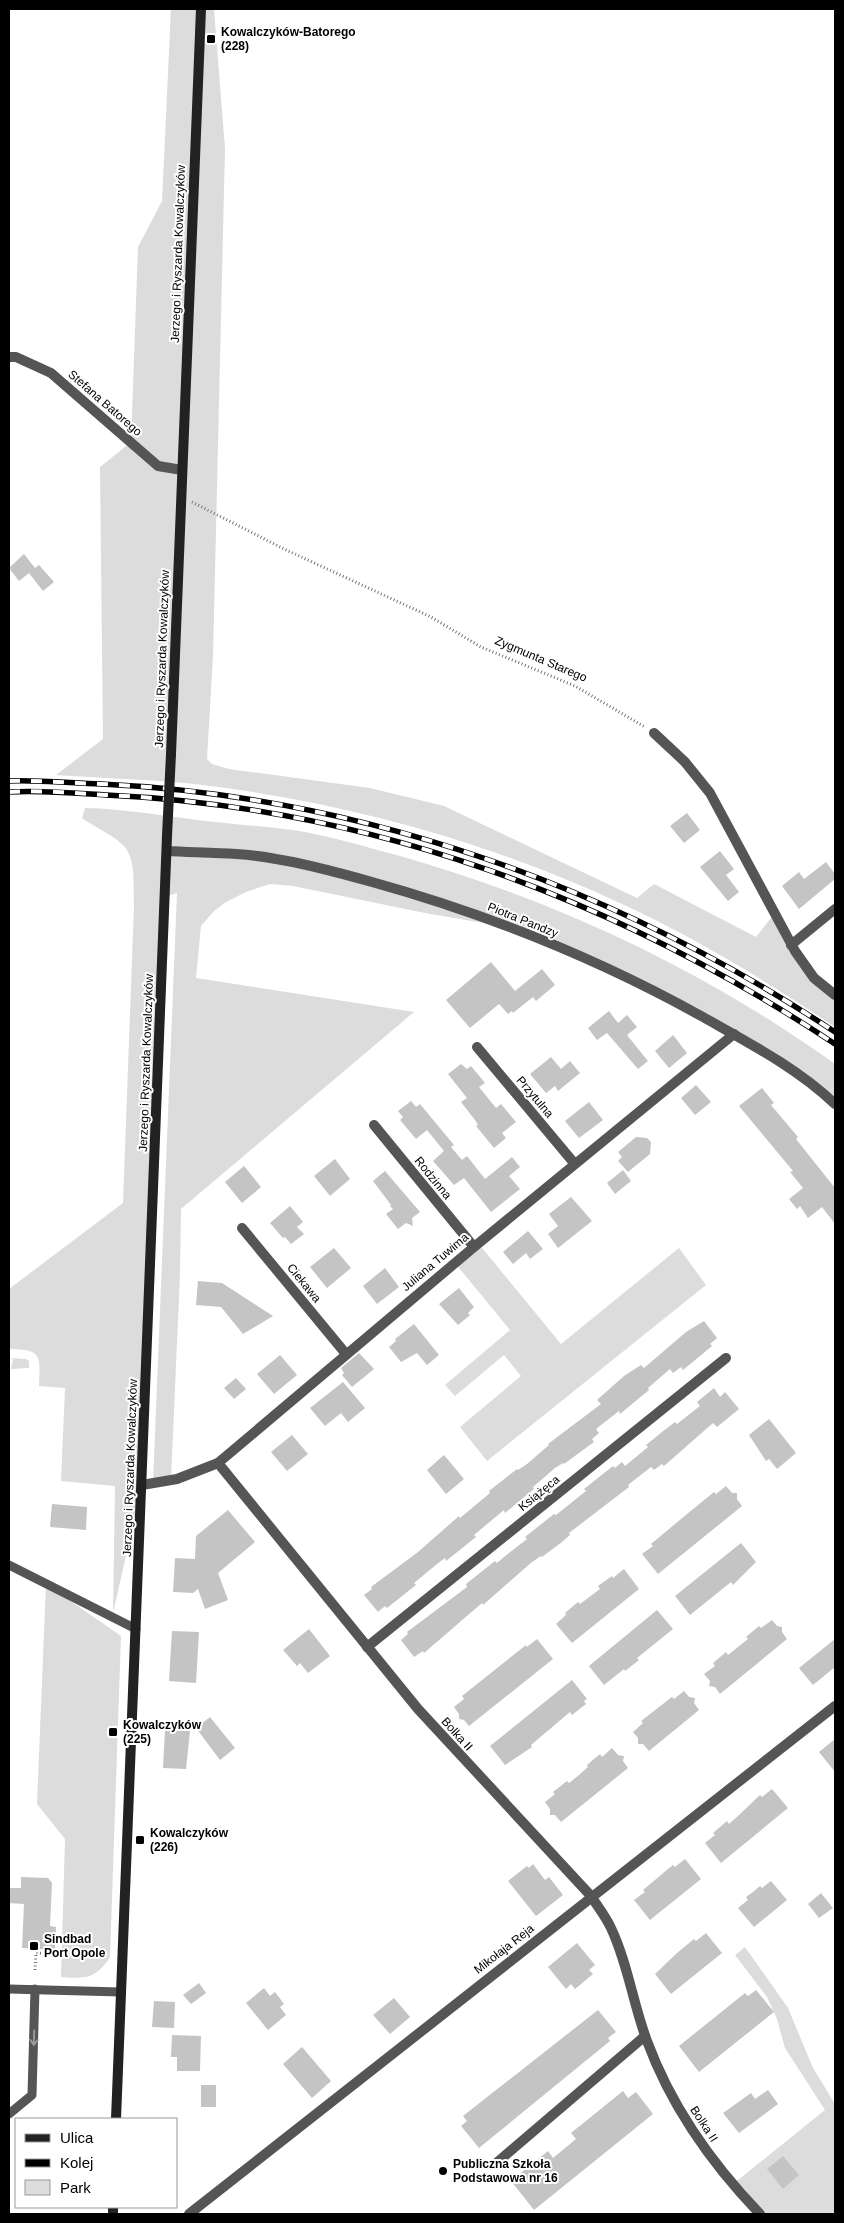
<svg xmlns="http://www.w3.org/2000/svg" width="844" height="2223" viewBox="0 0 844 2223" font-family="Helvetica,sans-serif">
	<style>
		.green { fill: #dcdcdc }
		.building { fill: #c4c4c4 }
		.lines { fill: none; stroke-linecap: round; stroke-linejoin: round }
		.path { stroke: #777; stroke-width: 3; stroke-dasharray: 1 2.5; stroke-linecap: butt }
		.lane { stroke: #555; stroke-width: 9 }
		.street { stroke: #555; stroke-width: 10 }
		.secondary { stroke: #222; stroke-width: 10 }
		.rail-casing { stroke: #000; stroke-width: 5.5 }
		.rail { stroke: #fff; stroke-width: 4; stroke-dasharray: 11; stroke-linecap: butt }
		.secondary-bridge { stroke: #222; stroke-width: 10 }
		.oneway { stroke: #999 }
		.poi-dot { fill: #000; stroke: #fff; stroke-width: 2 }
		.labels { text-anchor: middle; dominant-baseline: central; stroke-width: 4; stroke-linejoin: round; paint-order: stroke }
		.poi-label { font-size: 12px; font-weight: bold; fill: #000; stroke: #fff; text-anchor: start }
		.street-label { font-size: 12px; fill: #000; stroke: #fff }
	</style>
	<rect width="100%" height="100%" fill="#fff"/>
	<g class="green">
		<path d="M171,9H214L225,149L213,656L207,759L212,764L229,769L370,788L444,806L637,898L654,884L756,937L774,914L791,945L835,995V1027C768,982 696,938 622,904C486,840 334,799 185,783C142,779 99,778 56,775L103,739L100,467L131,442L138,247L162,201Z"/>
		<path d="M85,808C122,809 160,815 197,820C235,825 272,826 310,833C340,839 370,848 400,856C555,900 704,970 835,1064V1104L734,1034L513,928L425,913L293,886L270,884L246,892L226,902L214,911L201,926L196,978L414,1012L181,1209L180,1274L171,1480L153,1483L177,893L165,897L142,1485L113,1613L115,1486L61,1481L65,1388L39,1386C40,1356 43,1350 11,1349L9,1346V1289L123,1203L134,905C133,889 136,865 127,850C120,838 94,827 82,818Z"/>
		<polygon points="478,1243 561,1344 679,1248 706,1285 487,1461 460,1427 521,1376 504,1355 455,1396 445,1385 510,1330 455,1263"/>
		<polygon points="10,1358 26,1359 29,1361 29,1368 11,1369 13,1359"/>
		<path d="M46,1584L121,1636L110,1957C96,1979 85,1979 61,1977L65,1839L37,1804Z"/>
		<polygon points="745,1947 788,2008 813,2068 835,2104 835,2214 760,2214 733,2184 825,2110 785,2048 777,2019 767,1997 735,1955"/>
	</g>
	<g class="building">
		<polygon points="24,554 35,568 39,565 54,582 43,591 29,573 19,581 9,568"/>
		<polygon points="687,813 700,830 684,843 670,826"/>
		<polygon points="720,851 734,869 726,875 739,892 728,901 700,867"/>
		<polygon points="826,862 835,874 835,879 799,909 782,886 799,872 804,879"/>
		<polygon points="491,962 515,991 542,969 555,985 536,1001 533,997 513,1013 512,1011 508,1014 499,1004 470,1028 446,1000"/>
		<polygon points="609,1011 618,1023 627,1015 637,1027 627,1035 648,1061 638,1069 607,1033 597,1040 588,1028"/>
		<polygon points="673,1035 687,1053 669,1068 655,1051"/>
		<polygon points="551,1057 561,1069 570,1061 580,1073 558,1091 555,1086 546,1093 530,1074"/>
		<polygon points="461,1064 467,1069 471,1066 485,1083 479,1087 496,1108 501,1104 516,1122 502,1133 506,1138 494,1148 476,1126 478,1125 475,1120 461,1102 467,1098 448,1074"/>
		<polygon points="696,1085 711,1102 695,1115 681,1098"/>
		<polygon points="762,1088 774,1103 771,1105 798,1137 796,1139 835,1188 835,1224 822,1207 808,1218 800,1206 797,1209 789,1199 803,1188 790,1172 793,1171 739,1106"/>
		<polygon points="411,1101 416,1107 420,1104 454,1145 451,1147 462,1160 467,1156 485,1179 512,1157 520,1167 509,1176 520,1189 491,1212 464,1178 454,1185 433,1161 444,1151 427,1130 416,1139 400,1120 403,1117 398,1111"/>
		<polygon points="589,1102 603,1120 579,1138 565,1121"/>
		<polygon points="636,1137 647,1138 651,1142 650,1154 628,1172 618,1161 622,1157 618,1152"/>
		<polygon points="335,1159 350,1179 330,1196 314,1176"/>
		<polygon points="244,1166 261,1187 242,1203 225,1182"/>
		<polygon points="623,1170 631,1181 615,1194 607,1183"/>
		<polygon points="385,1171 420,1212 412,1218 413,1226 406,1223 398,1229 386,1214 393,1209 390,1206 391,1205 373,1181"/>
		<polygon points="571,1197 592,1221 558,1248 548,1234 558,1226 549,1214"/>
		<polygon points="290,1206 303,1222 297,1227 304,1234 291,1244 285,1237 283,1238 270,1223"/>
		<polygon points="528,1231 543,1249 530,1259 526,1253 513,1264 503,1252"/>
		<polygon points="334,1248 351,1268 327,1288 310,1267"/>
		<polygon points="385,1268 399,1287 377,1304 363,1286"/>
		<polygon points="198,1281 222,1283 273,1316 243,1334 221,1307 196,1305"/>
		<polygon points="459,1288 474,1307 468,1313 470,1315 458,1325 439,1304"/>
		<polygon points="704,1321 717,1338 710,1344 712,1346 683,1370 681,1367 673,1373 670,1369 648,1388 649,1390 620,1414 619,1411 596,1429 599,1433 592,1439 594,1442 564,1464 563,1463 555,1468 533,1487 534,1489 505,1513 504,1510 474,1535 476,1537 446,1561 445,1558 437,1564 414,1583 416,1585 387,1608 385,1606 378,1612 364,1595 372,1589 371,1587 418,1552 459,1516 460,1518 490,1493 489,1491 517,1469 518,1470 527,1464 549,1445 548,1444 601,1404 597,1400 624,1376 641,1365 644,1368 686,1332"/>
		<polygon points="414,1324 439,1355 427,1365 417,1353 401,1362 389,1347 396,1341 395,1339"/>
		<polygon points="359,1353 374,1369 352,1387 342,1375 344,1373 341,1368"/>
		<polygon points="280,1355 297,1375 274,1394 257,1374"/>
		<polygon points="236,1378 246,1389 234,1399 224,1388"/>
		<polygon points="343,1382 365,1408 348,1422 341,1413 325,1426 310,1408"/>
		<polygon points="714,1388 720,1397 725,1392 739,1409 717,1427 713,1423 664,1466 662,1464 654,1470 651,1467 628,1485 629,1487 569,1533 570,1535 562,1542 542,1557 541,1556 532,1562 483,1605 482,1603 424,1653 423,1651 414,1657 401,1640 408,1634 407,1632 467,1587 466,1584 495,1561 497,1563 504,1557 527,1539 525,1537 554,1514 556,1515 586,1491 584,1489 613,1466 615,1468 622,1462 625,1466 648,1447 646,1445 662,1432 675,1422 677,1424 700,1406 697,1402"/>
		<polygon points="769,1419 796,1453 777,1469 769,1459 766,1461 749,1435"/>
		<polygon points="292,1435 308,1454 287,1471 271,1452"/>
		<polygon points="444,1455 464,1479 446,1494 427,1470"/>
		<polygon points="726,1486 732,1493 737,1493 737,1499 742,1506 658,1574 642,1554 653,1546 651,1544 681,1519 714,1492 716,1494"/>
		<polygon points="52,1504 87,1507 86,1530 50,1527"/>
		<polygon points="228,1510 255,1542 218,1573 228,1600 205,1609 198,1589 193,1593 173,1592 175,1558 195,1559 196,1536"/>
		<polygon points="741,1543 756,1562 733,1585 731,1582 690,1615 675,1596"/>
		<polygon points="624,1569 639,1589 572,1643 556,1624 566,1615 565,1613 578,1602 580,1604 600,1589 598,1586 612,1576 613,1578"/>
		<polygon points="657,1610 673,1629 637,1658 639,1660 625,1671 624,1669 604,1685 589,1666"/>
		<polygon points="772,1620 777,1626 782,1627 782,1632 787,1639 720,1694 715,1687 709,1686 710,1681 704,1674 715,1666 713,1663 726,1652 728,1655 748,1639 746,1637 759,1626 761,1628"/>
		<polygon points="309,1629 330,1656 308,1673 300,1663 297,1666 283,1650"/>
		<polygon points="172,1631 199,1632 196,1683 169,1681"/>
		<polygon points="537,1639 553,1659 469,1726 464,1720 459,1719 459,1714 454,1707 464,1699 462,1696 526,1645 527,1647"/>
		<polygon points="835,1639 835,1667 813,1685 799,1668"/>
		<polygon points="572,1680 587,1699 584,1701 586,1704 572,1715 570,1712 531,1745 532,1747 505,1765 490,1746"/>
		<polygon points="684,1691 689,1697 695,1698 694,1703 699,1710 649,1751 643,1744 638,1744 638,1738 633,1732 643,1723 641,1721 672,1697 674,1699"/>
		<polygon points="210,1717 235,1748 220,1760 196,1728"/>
		<polygon points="165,1730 190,1731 186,1769 163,1768"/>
		<polygon points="835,1739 835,1772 819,1752"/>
		<polygon points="612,1748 618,1755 624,1756 623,1761 628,1768 561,1822 555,1815 550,1815 550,1809 545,1802 555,1794 553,1792 567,1781 569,1783 579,1775 588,1767 587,1765 600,1754 602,1757"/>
		<polygon points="772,1789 788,1808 721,1863 705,1843 715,1835 713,1833 727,1821 729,1824 738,1816 760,1795 762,1797"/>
		<polygon points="685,1859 701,1879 650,1920 634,1900 645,1892 643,1890 668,1869 673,1865 675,1867"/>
		<polygon points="533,1864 545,1880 549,1877 563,1895 536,1916 508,1881 527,1866 529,1868"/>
		<polygon points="21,1877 48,1878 52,1883 50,1926 56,1927 55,1950 22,1948 24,1904 9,1903 9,1888 21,1888"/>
		<polygon points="771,1881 787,1900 754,1927 738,1908 748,1900 746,1897 753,1892 760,1886 762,1888"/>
		<polygon points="821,1893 833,1908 819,1918 808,1904"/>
		<polygon points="706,1933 722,1953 671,1994 655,1974 677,1953 694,1939 696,1941"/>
		<polygon points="577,1943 595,1965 589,1970 593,1974 575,1989 571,1984 566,1989 548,1967"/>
		<polygon points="199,1983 206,1993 191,2004 183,1995"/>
		<polygon points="264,1988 270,1996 275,1992 284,2004 280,2007 286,2015 268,2030 246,2003"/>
		<polygon points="756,1990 774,2012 699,2072 679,2046 745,1993 748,1996"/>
		<polygon points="394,1998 410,2017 390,2034 373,2015"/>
		<polygon points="154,2001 175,2002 174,2028 152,2027"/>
		<polygon points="598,2010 616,2032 608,2038 610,2041 479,2148 461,2126 467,2121 463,2116"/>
		<polygon points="172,2035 201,2036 200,2071 177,2071 177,2057 171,2057"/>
		<polygon points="302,2047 331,2081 312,2098 283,2064"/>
		<rect x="201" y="2085" width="15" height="22"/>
		<polygon points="768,2090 778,2104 739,2133 723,2113 751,2093 755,2099"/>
		<polygon points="623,2091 628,2098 636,2092 653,2114 534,2210 511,2181 548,2151 553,2158 576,2139 571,2133"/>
		<polygon points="783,2156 799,2175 783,2189 767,2169"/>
	</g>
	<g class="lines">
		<g class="path">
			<polyline points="192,502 282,548 431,617 481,647 575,686 645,727"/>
			<polyline points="35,1970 36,1953 73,1955"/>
		</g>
		<g class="lane">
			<polyline points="9,1565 136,1629"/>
			<polyline points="9,1989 121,1992"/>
			<polyline points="9,2114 32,2095 35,1989"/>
		</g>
		<g class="street">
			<polyline points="9,357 16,357 51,373 158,466 182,470"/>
			<polyline points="654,733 685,762 710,793 795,951 814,978 835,995"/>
			<path d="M167,851C203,853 240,852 276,859C308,864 340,873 372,882C487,914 599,959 703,1017C749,1043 797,1068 835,1104"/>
			<polyline points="791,945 835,909"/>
			<polyline points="477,1047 574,1163"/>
			<polyline points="374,1125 474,1247"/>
			<polyline points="242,1228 346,1354"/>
			<path d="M218,1463L418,1709L591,1896C598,1907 606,1917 611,1928C628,1964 633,2004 647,2041C671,2106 712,2164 760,2214"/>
			<polyline points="142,1485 177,1479 218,1463 474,1247 734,1034"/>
			<polyline points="367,1647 726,1358"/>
			<polyline points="494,2165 645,2036"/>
			<polyline points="189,2214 835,1706"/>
		</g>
		<g class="secondary">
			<polyline points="171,754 201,9"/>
			<polyline points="116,2119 167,836"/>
			<polyline points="113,2214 113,2207"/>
		</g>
		<defs>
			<g id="rail">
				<path d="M9,781C39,780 70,783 101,784C364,796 617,888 835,1032"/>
				<path d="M9,792C41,790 74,793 106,795C370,807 616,899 835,1044"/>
			</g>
		</defs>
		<use href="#rail" class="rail-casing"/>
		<use href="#rail" class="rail"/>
		<polyline class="secondary-bridge" points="167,836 171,754"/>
	</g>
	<defs><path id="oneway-shaft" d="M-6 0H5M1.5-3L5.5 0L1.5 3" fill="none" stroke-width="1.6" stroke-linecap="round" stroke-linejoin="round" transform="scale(1.25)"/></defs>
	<use class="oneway" href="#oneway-shaft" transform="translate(34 2038) rotate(92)"/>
	<g class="poi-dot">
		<rect x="206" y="34" width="10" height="10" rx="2.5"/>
		<rect x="108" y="1727" width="10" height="10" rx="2.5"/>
		<rect x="135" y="1835" width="10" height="10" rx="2.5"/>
		<rect x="29" y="1941" width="10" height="10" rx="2.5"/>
		<circle cx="443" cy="2171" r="5"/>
	</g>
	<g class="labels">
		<g class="poi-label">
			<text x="221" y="32">Kowalczyków-Batorego<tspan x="221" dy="14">(228)</tspan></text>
			<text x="123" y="1725">Kowalczyków<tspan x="123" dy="14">(225)</tspan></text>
			<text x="150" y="1833">Kowalczyków<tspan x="150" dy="14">(226)</tspan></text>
			<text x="44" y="1939">Sindbad<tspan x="44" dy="14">Port Opole</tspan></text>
			<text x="453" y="2164">Publiczna Szkoła<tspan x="453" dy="14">Podstawowa nr 16</tspan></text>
		</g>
		<g class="street-label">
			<text transform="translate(178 254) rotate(-88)">Jerzego i Ryszarda Kowalczyków</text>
			<text transform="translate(105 403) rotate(41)">Stefana Batorego</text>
			<text transform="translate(162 659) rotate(-88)">Jerzego i Ryszarda Kowalczyków</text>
			<text transform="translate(541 659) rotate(23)">Zygmunta Starego</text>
			<text transform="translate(523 920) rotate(22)">Piotra Pandzy</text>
			<text transform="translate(146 1063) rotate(-88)">Jerzego i Ryszarda Kowalczyków</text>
			<text transform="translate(535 1097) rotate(50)">Przytulna</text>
			<text transform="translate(433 1178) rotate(51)">Rodzinna</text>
			<text transform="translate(435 1262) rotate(-40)">Juliana Tuwima</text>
			<text transform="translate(304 1283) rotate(51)">Ciekawa</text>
			<text transform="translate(130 1468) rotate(-88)">Jerzego i Ryszarda Kowalczyków</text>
			<text transform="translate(539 1493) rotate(-39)">Książęca</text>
			<text transform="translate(457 1734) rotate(48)">Bolka II</text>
			<text transform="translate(504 1949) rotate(-38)">Mikołaja Reja</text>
			<text transform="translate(704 2124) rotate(57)">Bolka II</text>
		</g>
	</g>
	<rect width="844" height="2223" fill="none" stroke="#000000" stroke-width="20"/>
	<rect x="15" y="2118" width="162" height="90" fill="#ffffff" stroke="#999999"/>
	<rect x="25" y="2134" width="25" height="8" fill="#222222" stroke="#999999"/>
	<text x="60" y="2143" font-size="15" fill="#000000">Ulica</text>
	<rect x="25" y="2159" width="25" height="8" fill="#000000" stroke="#999999"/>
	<text x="60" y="2168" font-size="15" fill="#000000">Kolej</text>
	<rect x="25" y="2180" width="25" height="15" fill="#dcdcdc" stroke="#999999"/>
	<text x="60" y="2193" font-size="15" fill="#000000">Park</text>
</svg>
